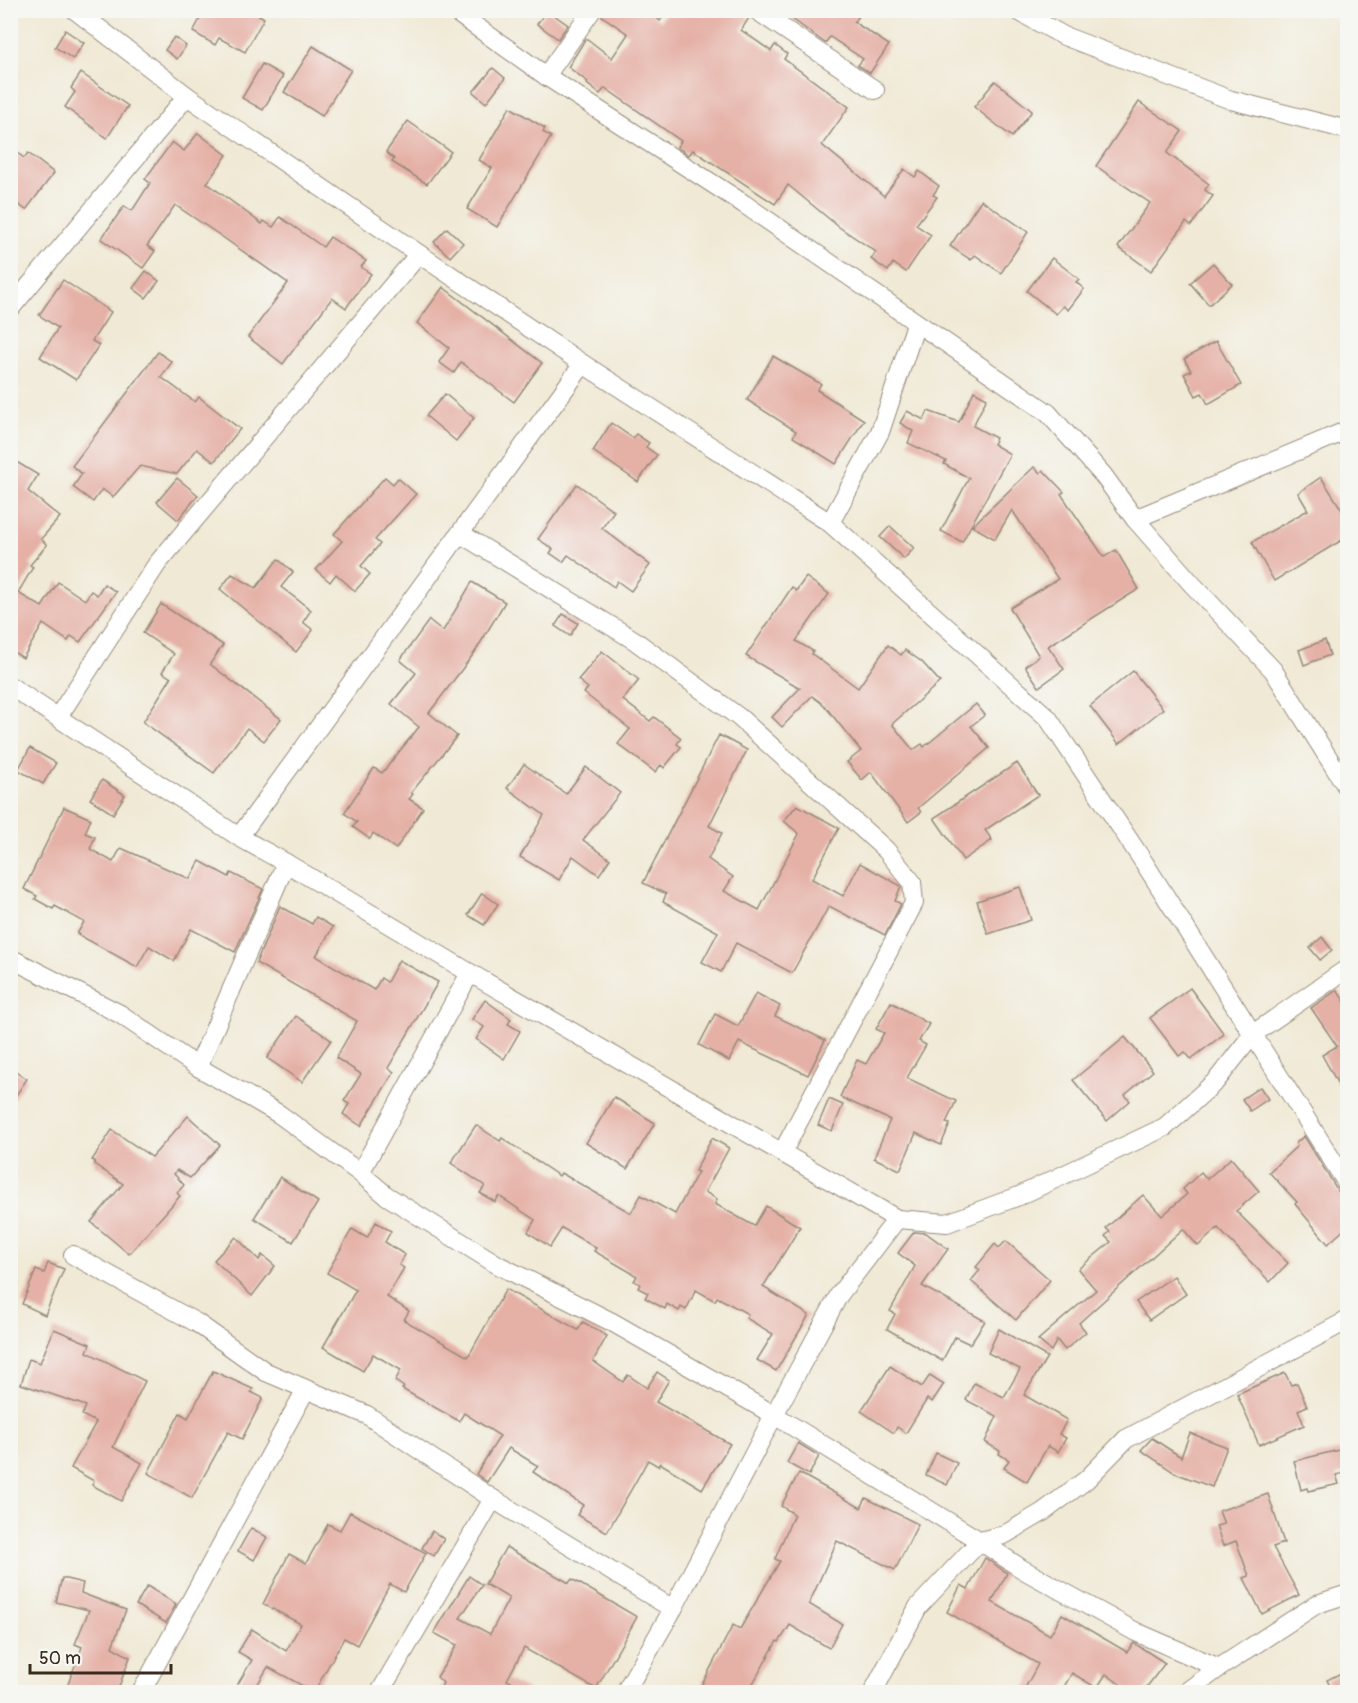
<svg xmlns="http://www.w3.org/2000/svg" width="1358" height="1703" viewBox="0 0 1358 1703" font-family="Pangolin,sans-serif">
	<style>
		.building { fill: #e5b0a6 }
		.lines { fill: none; stroke-linecap: round; stroke-linejoin: round }
		.minor-casing { stroke: #968a7a; stroke-width: 20 }
		.minor { stroke: #fff; stroke-width: 18 }
	</style>
	<rect width="100%" height="100%" fill="#f6f6f2"/>
	<filter id="ink" filterUnits="userSpaceOnUse"><feTurbulence type="fractalNoise" baseFrequency=".0167" numOctaves="2"/><feDisplacementMap in="SourceGraphic" scale="12" xChannelSelector="R" yChannelSelector="G"/><feConvolveMatrix kernelMatrix="1 2 1 2 8 2 1 2 1" color-interpolation-filters="sRGB"/></filter>
	<filter id="wash" filterUnits="userSpaceOnUse"><feTurbulence type="fractalNoise" baseFrequency=".008" numOctaves="4" result="noise"/><feDisplacementMap in="SourceGraphic" scale="24" xChannelSelector="R" yChannelSelector="G"/><feGaussianBlur stdDeviation="1.35" result="paint"/><feColorMatrix in="noise" values="0 0 0 0 0 0 0 0 0 0 0 0 0 0 0 0 0 1.4 0 .05"/><feComposite in="paint" operator="in"/></filter>
	<g filter="url(#wash)">
		<rect width="100%" height="100%" fill="#f0e9d5"/>
		<g id="blocks">
			<g class="building">
				<polygon points="205,10 251,10 264,18 245,52 219,38 215,45 193,32"/>
				<polygon points="547,10 568,25 558,39 537,24"/>
				<polygon points="603,10 646,10 660,21 668,10 719,10 728,17 732,10 745,10 749,18 741,30 771,51 775,45 787,54 784,59 849,107 822,145 884,196 904,169 915,177 919,171 939,186 933,195 937,197 916,225 931,235 906,272 893,263 888,271 871,259 876,252 839,227 788,185 775,204 693,150 689,155 677,147 681,141 605,88 600,94 587,84 588,82 568,67 586,38 612,58 628,34 602,16"/>
				<polygon points="780,10 864,10 854,22 889,45 870,73 858,65 863,59 830,37 825,43"/>
				<polygon points="65,30 84,43 73,59 55,47"/>
				<polygon points="174,37 186,46 177,59 165,50"/>
				<polygon points="313,46 351,70 322,116 284,92"/>
				<polygon points="262,64 283,76 263,110 242,98"/>
				<polygon points="493,68 505,78 486,103 473,92"/>
				<polygon points="81,73 128,106 107,138 65,107 75,92 71,88"/>
				<polygon points="995,81 1032,111 1012,137 974,107"/>
				<polygon points="1139,102 1182,131 1167,153 1209,184 1205,190 1213,196 1191,226 1186,222 1151,271 1118,247 1150,203 1096,166"/>
				<polygon points="510,107 545,128 543,132 551,137 497,227 467,209 492,168 479,160"/>
				<polygon points="408,121 451,152 427,184 392,162 394,159 386,152"/>
				<polygon points="198,133 227,155 207,183 262,224 264,221 273,227 280,217 323,247 330,237 366,261 361,267 371,274 346,308 332,298 283,364 248,337 288,283 221,236 175,205 147,246 155,251 143,268 101,239 124,206 132,211 150,183 145,179 172,142 184,151"/>
				<polygon points="10,147 24,158 28,153 54,173 26,210 10,198"/>
				<polygon points="981,200 1028,232 1001,273 975,255 971,260 950,246"/>
				<polygon points="447,228 463,243 450,257 434,242"/>
				<polygon points="1052,258 1079,279 1076,282 1084,289 1068,310 1063,306 1056,314 1027,291"/>
				<polygon points="1213,263 1232,284 1209,305 1190,283"/>
				<polygon points="146,271 159,281 146,298 133,288"/>
				<polygon points="63,280 111,312 92,341 99,345 76,380 40,357 58,328 39,315"/>
				<polygon points="443,287 542,363 514,402 461,362 454,373 439,362 449,348 417,323"/>
				<polygon points="1216,341 1241,385 1208,404 1202,393 1196,396 1184,374 1191,371 1184,359"/>
				<polygon points="158,352 172,362 161,377 195,402 199,397 240,429 214,462 197,449 177,474 140,466 113,497 102,489 93,502 73,487 82,474 72,466"/>
				<polygon points="773,356 821,384 817,390 864,420 836,464 793,437 796,431 747,400"/>
				<polygon points="974,391 987,398 973,426 996,438 993,444 1010,454 962,542 941,531 969,478 944,464 946,461 908,443 913,431 900,423 907,411 924,420 928,411 959,422"/>
				<polygon points="445,394 474,418 456,441 426,416"/>
				<polygon points="611,423 633,438 636,434 649,443 646,447 657,455 638,482 593,451"/>
				<polygon points="10,458 38,475 28,491 60,517 41,539 47,545 30,565 33,567 18,593 42,607 58,582 85,600 91,591 97,595 104,584 116,592 80,642 71,636 68,641 43,624 23,658 10,650"/>
				<polygon points="1034,467 1040,473 1043,470 1064,492 1061,494 1104,557 1116,550 1139,589 1048,646 1064,669 1039,687 1025,666 1039,656 1010,608 1058,579 1012,510 995,539 972,526"/>
				<polygon points="385,477 393,484 398,478 416,494 375,540 380,544 361,566 370,574 355,591 336,574 330,582 316,570 342,541 334,534"/>
				<polygon points="1321,477 1347,518 1347,537 1274,581 1252,542 1308,510 1298,493"/>
				<polygon points="177,478 198,495 178,520 157,502"/>
				<polygon points="577,484 614,511 602,528 650,565 631,591 617,581 614,587 568,555 563,562 550,553 553,549 538,539"/>
				<polygon points="890,526 914,548 904,559 880,537"/>
				<polygon points="278,559 293,572 281,587 311,610 303,622 313,630 296,652 220,589 232,574 256,588"/>
				<polygon points="806,577 829,594 796,641 813,651 812,654 858,688 888,645 901,655 905,650 922,662 940,682 892,724 913,750 922,744 924,747 976,704 985,715 971,726 989,748 918,808 921,812 908,822 871,772 862,780 847,762 861,751 824,705 812,696 782,727 772,717 800,688 746,656 792,587 796,591"/>
				<polygon points="472,582 505,602 475,652 429,713 457,736 411,793 413,794 409,799 423,808 396,849 373,833 370,839 353,827 357,822 344,813 374,768 382,773 419,727 391,704 416,673 400,660 429,620 443,631"/>
				<polygon points="161,604 223,645 210,664 281,719 264,741 247,728 214,773 143,722 171,678 162,672 174,654 143,633"/>
				<polygon points="563,614 578,623 570,636 555,626"/>
				<polygon points="1325,640 1330,655 1304,665 1299,650"/>
				<polygon points="602,651 639,680 623,700 650,721 654,717 681,738 677,744 681,747 664,768 661,765 655,772 618,744 630,729 584,693 588,688 578,680"/>
				<polygon points="1133,671 1163,709 1119,744 1090,706"/>
				<polygon points="719,735 747,750 709,826 722,833 708,859 733,877 724,891 759,910 799,834 784,821 797,805 839,828 812,879 843,896 860,863 901,886 895,901 901,904 885,935 829,906 792,973 736,943 721,972 702,962 718,932 663,902 666,894 643,883"/>
				<polygon points="30,748 56,763 43,784 18,770"/>
				<polygon points="1017,763 1038,795 985,830 992,840 963,860 934,818"/>
				<polygon points="524,764 566,794 586,767 620,793 583,840 610,859 599,875 573,856 559,880 520,857 544,815 507,788"/>
				<polygon points="102,780 125,795 113,814 90,799"/>
				<polygon points="64,807 91,819 85,833 95,837 90,849 113,862 121,848 190,879 200,861 229,877 231,873 263,889 235,952 191,929 174,961 149,946 137,967 77,934 84,922 55,906 53,909 35,899 37,896 24,889"/>
				<polygon points="1020,887 1031,920 988,934 977,901"/>
				<polygon points="482,893 498,904 484,925 468,915"/>
				<polygon points="280,906 312,924 316,917 333,927 316,956 374,990 381,978 387,982 399,960 438,982 388,1068 394,1072 361,1126 343,1114 349,1104 344,1101 361,1074 336,1058 357,1021 256,963"/>
				<polygon points="1322,937 1332,950 1320,960 1310,948"/>
				<polygon points="1190,988 1224,1034 1191,1059 1185,1052 1179,1056 1150,1018"/>
				<polygon points="1337,990 1347,1005 1347,1100 1322,1055 1337,1046 1311,1008"/>
				<polygon points="756,993 780,1006 775,1016 825,1040 808,1075 739,1042 729,1061 699,1045 715,1014 738,1026"/>
				<polygon points="485,1000 511,1019 508,1024 520,1031 504,1059 476,1039 484,1027 472,1019"/>
				<polygon points="891,1002 929,1024 919,1041 926,1045 907,1078 956,1101 946,1123 950,1124 941,1145 916,1133 900,1170 874,1158 890,1120 840,1097 857,1060 866,1064 884,1033 876,1029"/>
				<polygon points="296,1016 331,1040 302,1082 267,1058"/>
				<polygon points="1125,1037 1153,1071 1125,1095 1130,1101 1107,1121 1073,1080"/>
				<polygon points="10,1067 27,1079 10,1104"/>
				<polygon points="1260,1087 1268,1099 1250,1111 1242,1099"/>
				<polygon points="614,1097 655,1123 627,1169 586,1143"/>
				<polygon points="829,1099 843,1105 832,1131 818,1125"/>
				<polygon points="188,1116 220,1145 190,1178 177,1170 174,1174 184,1185 177,1193 180,1196 129,1254 91,1222 123,1184 94,1164 95,1161 92,1160 112,1130 152,1157"/>
				<polygon points="476,1125 500,1141 502,1138 559,1176 561,1173 631,1213 641,1195 675,1214 698,1172 695,1171 712,1138 729,1148 705,1192 717,1199 715,1204 754,1226 766,1206 800,1227 763,1287 809,1315 776,1371 757,1360 773,1334 746,1318 748,1314 717,1297 715,1301 696,1290 686,1310 681,1307 679,1311 667,1304 665,1309 645,1298 648,1293 638,1288 640,1284 634,1281 637,1276 594,1251 596,1248 562,1228 550,1247 528,1232 535,1220 499,1196 495,1202 480,1193 485,1186 451,1163"/>
				<polygon points="1304,1136 1338,1191 1347,1196 1347,1227 1328,1244 1295,1204 1297,1202 1269,1172 1297,1146 1296,1143"/>
				<polygon points="1231,1158 1259,1191 1236,1211 1288,1263 1270,1282 1218,1228 1198,1246 1183,1229 1079,1323 1086,1332 1065,1350 1057,1340 1051,1351 1038,1340 1096,1290 1078,1269 1111,1242 1105,1236 1110,1232 1106,1228 1143,1195 1162,1216 1187,1194 1183,1189 1201,1172 1207,1179"/>
				<polygon points="280,1177 318,1202 293,1242 254,1218"/>
				<polygon points="376,1222 391,1231 385,1242 405,1255 399,1265 404,1268 387,1297 409,1311 404,1320 468,1357 506,1289 578,1330 583,1322 607,1336 593,1361 623,1382 628,1375 647,1388 657,1372 669,1380 656,1402 730,1444 702,1489 660,1463 658,1466 648,1460 607,1532 577,1515 583,1505 533,1472 538,1466 509,1448 487,1482 476,1474 500,1436 464,1413 459,1421 402,1389 404,1387 395,1381 401,1370 373,1354 363,1371 323,1347 356,1290 327,1273 352,1229 367,1238"/>
				<polygon points="914,1232 926,1233 948,1249 922,1286 985,1321 970,1344 955,1337 942,1361 887,1329 895,1314 890,1311 915,1266 898,1253"/>
				<polygon points="236,1237 259,1260 262,1255 275,1266 252,1296 214,1260"/>
				<polygon points="1006,1241 1050,1280 1016,1320 971,1281 980,1270 976,1267 995,1244 999,1248"/>
				<polygon points="48,1263 64,1269 45,1315 22,1304 36,1270 44,1273"/>
				<polygon points="1174,1276 1186,1294 1149,1320 1136,1302"/>
				<polygon points="54,1329 90,1344 87,1352 145,1381 113,1447 142,1463 121,1501 92,1485 94,1481 71,1468 96,1422 82,1415 86,1406 21,1384 29,1359 40,1363"/>
				<polygon points="999,1329 1047,1357 1024,1395 1067,1420 1059,1434 1066,1438 1058,1452 1048,1446 1027,1482 1004,1468 1009,1460 999,1454 1000,1451 985,1442 997,1416 966,1400 974,1383 1004,1397 1020,1369 988,1353"/>
				<polygon points="890,1366 922,1387 930,1375 944,1384 932,1402 927,1399 906,1433 897,1427 894,1433 861,1411"/>
				<polygon points="213,1371 253,1389 251,1392 263,1398 242,1439 228,1432 192,1498 148,1473 180,1413 188,1418"/>
				<polygon points="1285,1373 1291,1385 1297,1383 1307,1406 1298,1410 1304,1425 1259,1445 1237,1394"/>
				<polygon points="1190,1433 1227,1447 1212,1487 1175,1473 1141,1450 1152,1438 1181,1457"/>
				<polygon points="798,1443 819,1456 809,1475 787,1463"/>
				<polygon points="1339,1450 1344,1473 1336,1475 1339,1484 1308,1491 1307,1488 1301,1490 1294,1461"/>
				<polygon points="936,1453 957,1463 947,1485 926,1475"/>
				<polygon points="799,1473 861,1508 866,1498 918,1524 895,1570 837,1541 809,1604 842,1624 829,1648 790,1625 779,1642 777,1641 748,1692 698,1692 733,1625 740,1629 780,1561 775,1559 794,1514 781,1506"/>
				<polygon points="1268,1494 1284,1543 1273,1547 1299,1595 1262,1614 1244,1578 1249,1576 1236,1541 1223,1546 1216,1526 1224,1524 1219,1511"/>
				<polygon points="350,1512 426,1553 404,1592 390,1584 357,1645 344,1638 314,1692 268,1667 253,1692 245,1692 236,1687 252,1660 238,1652 252,1629 286,1651 301,1624 263,1604 289,1554 306,1563 328,1524 340,1530"/>
				<polygon points="251,1528 267,1537 254,1560 238,1551"/>
				<polygon points="432,1531 444,1539 434,1556 422,1548"/>
				<polygon points="506,1547 569,1583 572,1579 637,1617 596,1689 524,1648 507,1680 531,1692 439,1692 443,1683 437,1677 457,1645 434,1633 469,1576 482,1585 460,1618 490,1634 509,1598 485,1584"/>
				<polygon points="985,1558 1007,1573 992,1602 1050,1635 1062,1614 1127,1652 1134,1643 1165,1663 1143,1692 1131,1692 1106,1674 1097,1688 1072,1673 1061,1692 1023,1692 1038,1664 947,1612 961,1585 968,1589"/>
				<polygon points="62,1578 83,1583 81,1593 126,1610 112,1647 130,1657 117,1692 65,1692 82,1647 75,1644 89,1610 56,1602"/>
				<polygon points="147,1586 176,1604 166,1623 136,1605"/>
				<polygon points="1347,1670 1347,1692 1333,1692 1327,1680"/>
			</g>
		</g>
	</g>
	<g filter="url(#ink)">
		<use href="#blocks" fill-opacity="0" stroke="#968a7a" stroke-width="1.5"/>
		<g class="lines">
			<defs>
				<g id="minor">
					<polyline points="75,10 187,96 419,254 583,364 830,523 1048,718 1145,864 1348,1185"/>
					<polyline points="453,10 546,76 744,204 1048,413 1103,475 1135,519 1191,583 1273,670 1348,789"/>
					<polyline points="756,10 875,90"/>
					<polyline points="1016,10 1064,36 1231,100 1348,130"/>
					<polyline points="546,76 592,10"/>
					<polyline points="10,309 187,96"/>
					<polyline points="1135,519 1348,430"/>
					<polyline points="830,523 880,432 916,324"/>
					<polyline points="461,534 634,640 740,718 886,850 912,882 914,903 782,1153"/>
					<polyline points="10,686 239,837 286,863 198,1067"/>
					<polyline points="58,717 157,564 419,254"/>
					<polyline points="239,837 583,364"/>
					<polyline points="286,863 470,973 897,1219 947,1223 1019,1196 1165,1127 1216,1081 1253,1034 1348,968"/>
					<polyline points="10,958 120,1014 198,1067 279,1114 360,1173 387,1196 498,1265 612,1322 774,1415 980,1541 1022,1569 1136,1632 1219,1668"/>
					<polyline points="360,1173 470,973"/>
					<polyline points="73,1255 197,1323 266,1372 367,1415 493,1499 673,1609"/>
					<polyline points="141,1692 305,1391"/>
					<polyline points="380,1692 493,1499"/>
					<polyline points="625,1692 673,1609 774,1415 839,1295 897,1219"/>
					<polyline points="873,1692 918,1607 980,1541 1004,1535 1043,1512 1086,1480 1126,1439 1348,1320"/>
					<polyline points="1186,1692 1219,1668 1317,1604 1348,1594"/>
				</g>
			</defs>
			<use href="#minor" class="minor-casing"/>
			<use href="#minor" class="minor"/>
		</g>
	</g>
	<rect width="1358" height="1703" fill="none" stroke="#f6f6f2" stroke-width="36"/>
	<path d="M30 1664v9h141v-9" fill="none" stroke="#3b2a1e" stroke-width="3"/>
	<text x="39" y="1664" font-size="18" fill="#3b2a1e" stroke="#f6f6f2" stroke-width="4.5" paint-order="stroke">50 m</text>
</svg>
